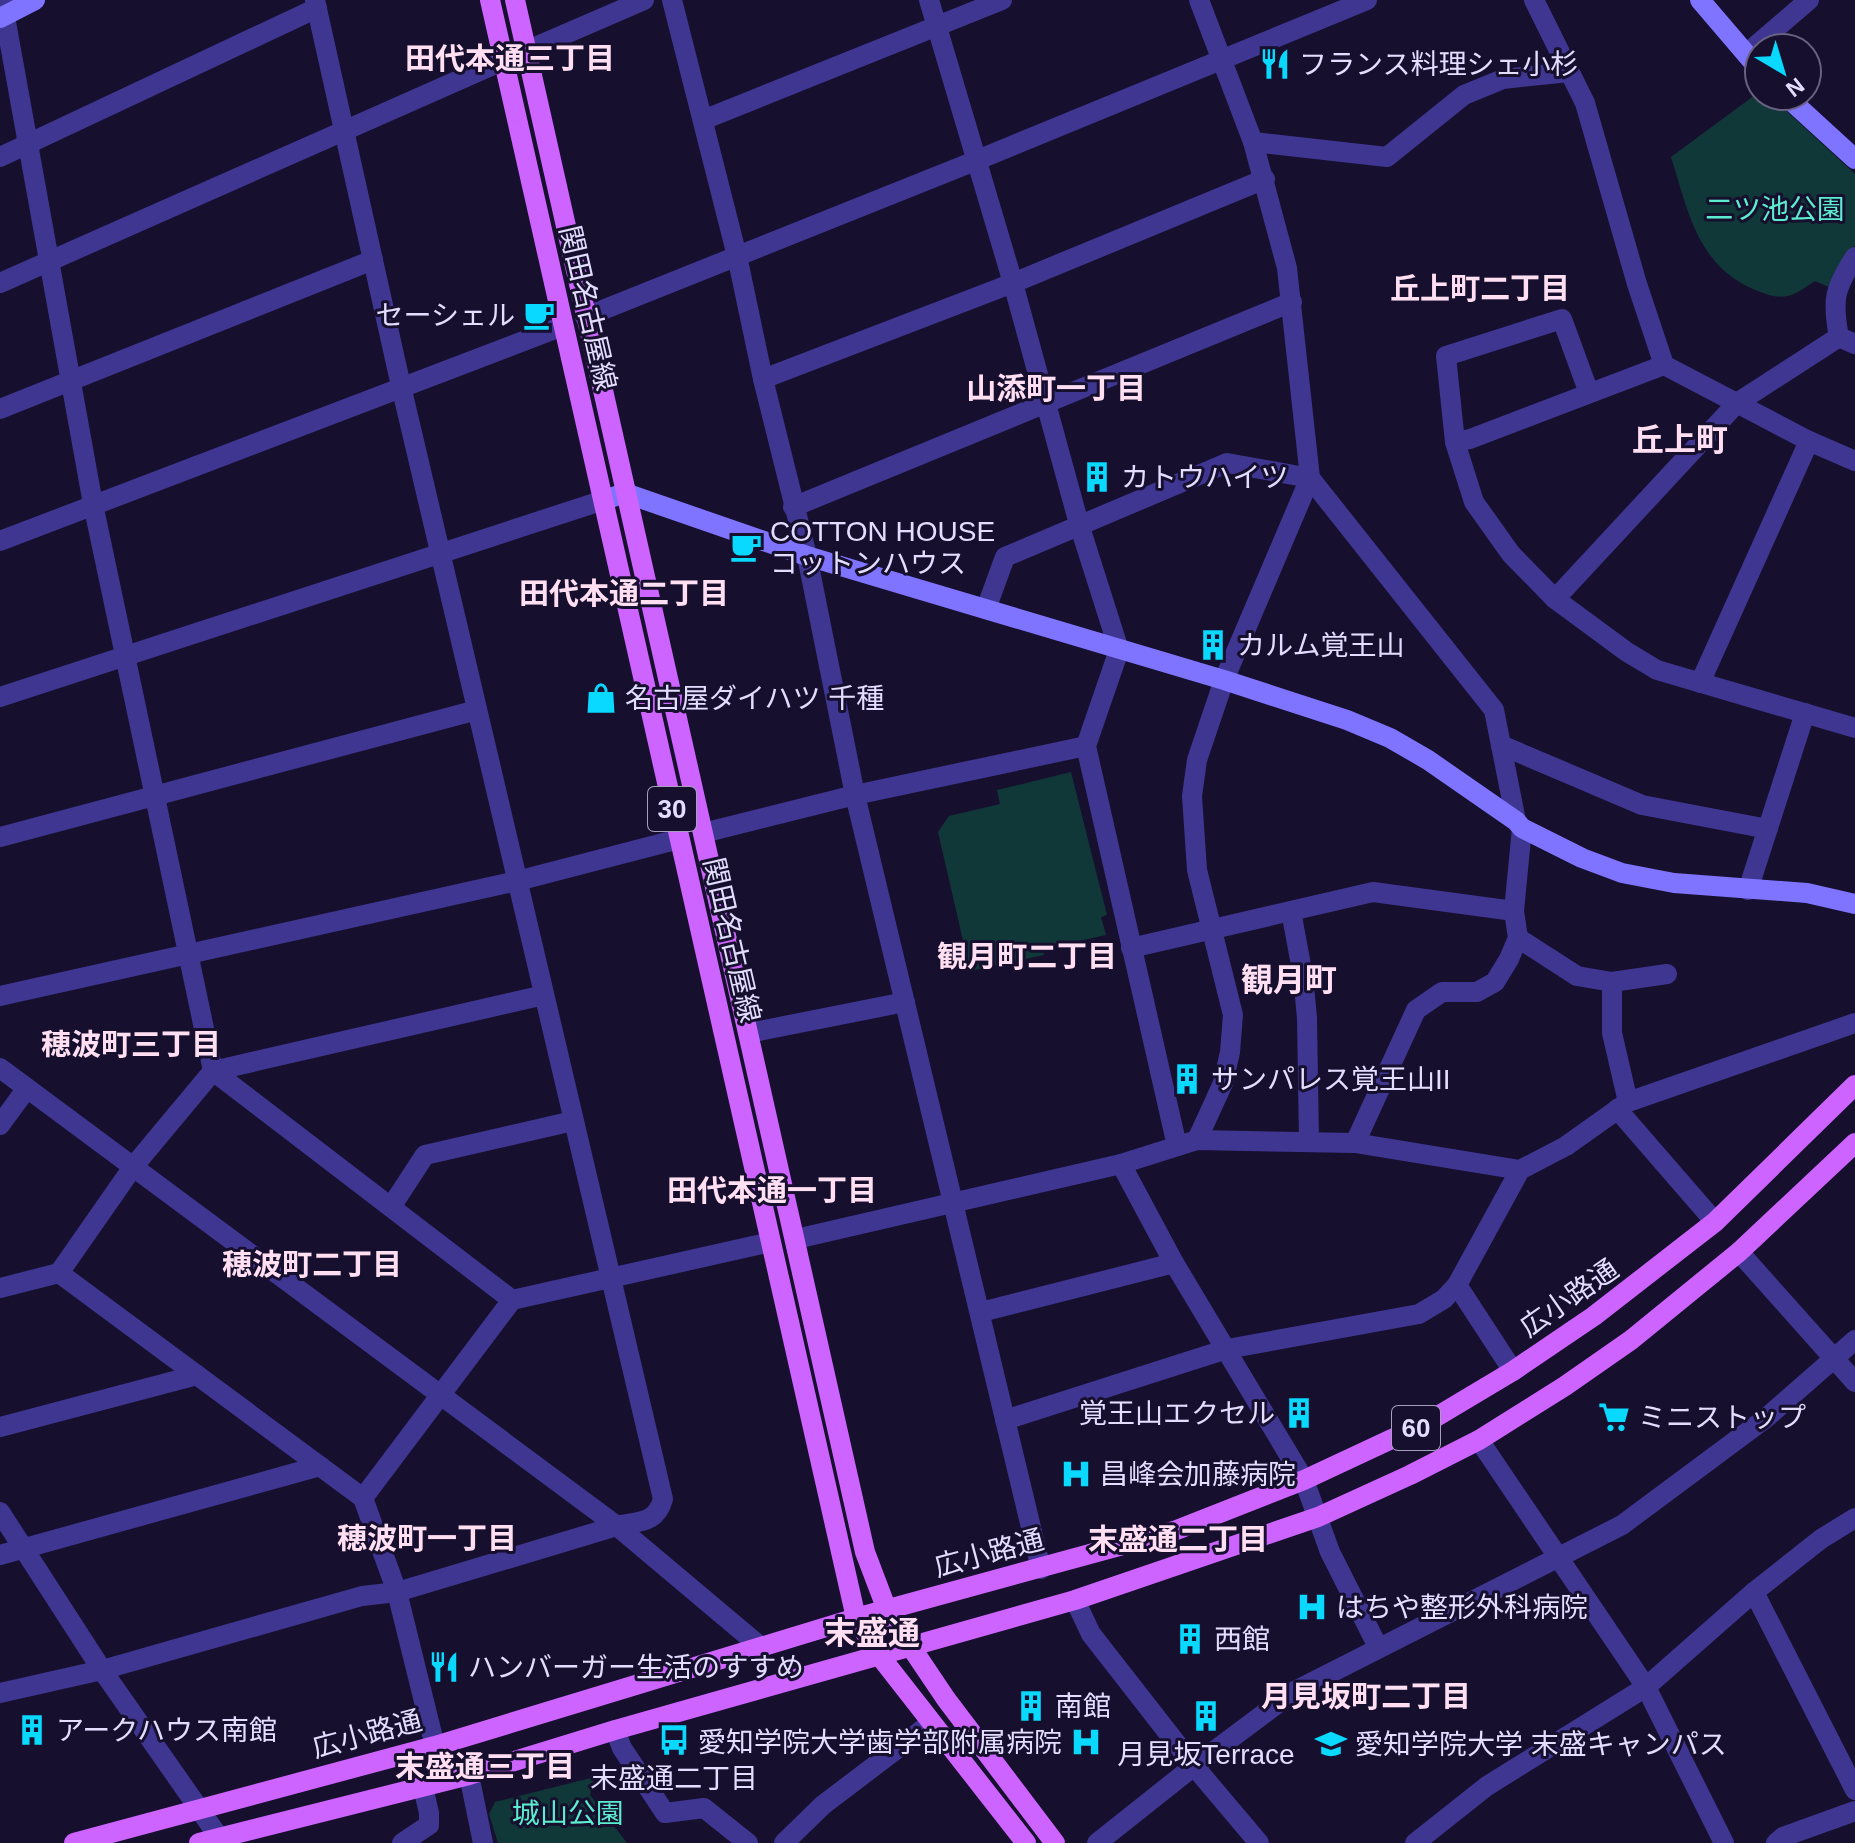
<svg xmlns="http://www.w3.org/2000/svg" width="1855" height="1843" viewBox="0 0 1855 1843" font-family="Helvetica,'Noto Sans JP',sans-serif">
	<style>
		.green { fill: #113839 }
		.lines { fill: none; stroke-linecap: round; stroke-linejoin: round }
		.street { stroke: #3f3692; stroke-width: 20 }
		.secondary { stroke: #7f74ff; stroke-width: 20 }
		.primary { stroke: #ce64ff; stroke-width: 20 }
		.labels { text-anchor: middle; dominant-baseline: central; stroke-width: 6; stroke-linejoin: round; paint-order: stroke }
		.shield { fill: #160f2e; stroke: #a69fc0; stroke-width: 2 }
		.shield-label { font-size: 26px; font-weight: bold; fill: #e3ddff }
		.poi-label { font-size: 28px; fill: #e3ddff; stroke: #160f2e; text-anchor: start }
		.park-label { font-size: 28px; fill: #5cecd0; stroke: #160f2e }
		.street-label { font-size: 28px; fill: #e3ddff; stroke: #160f2e }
		.neighbourhood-label { font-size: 30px; font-weight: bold; fill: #ffdff1; stroke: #160f2e }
		.quarter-label { font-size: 32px; font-weight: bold; fill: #ffdff1; stroke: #160f2e }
	</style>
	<rect width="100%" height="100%" fill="#160f2e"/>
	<g class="green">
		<path d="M1759,92V96H1770L1855,174V245L1841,263L1829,287L1815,281C1790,298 1783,302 1753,289C1697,265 1688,210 1671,157Z"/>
		<polygon points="1071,772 1107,915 1101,917 1106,935 1043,949 1044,955 970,971 938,832 949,816 1000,804 997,790"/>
		<polygon points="595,1777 590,1795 627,1843 498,1843 489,1814 495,1802"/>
	</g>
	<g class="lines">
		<g class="street">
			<polyline points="2,0 93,504 213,1071 512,1300"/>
			<polyline points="672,0 737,256 763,379 807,556 855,795 1041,1569"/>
			<polyline points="929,0 1013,283 1079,524 1119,650 1086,746 1177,1146"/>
			<polyline points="1534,0 1585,103 1637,284 1664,365 1809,441 1855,461"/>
			<polyline points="526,51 644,0"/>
			<polyline points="1746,54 1809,0"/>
			<polyline points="703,120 1002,0"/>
			<polyline points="1253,142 1387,157 1464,95 1503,79 1569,72"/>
			<polyline points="0,157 317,8"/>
			<polyline points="0,283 502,61"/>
			<polyline points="585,317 975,161 1367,0"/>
			<path d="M1839,337C1832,301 1834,289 1855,257"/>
			<polyline points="763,379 1013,283 1265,179"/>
			<polyline points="1589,393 1562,319 1446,356 1455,442 1474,502 1511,554 1555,599 1627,652 1657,670 1855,728"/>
			<polyline points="0,409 373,260"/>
			<polyline points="1455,442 1470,439 1664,365"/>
			<polyline points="793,507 1292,302"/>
			<polyline points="0,541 563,326"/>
			<polyline points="1555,599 1737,403 1839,337 1855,344"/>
			<polyline points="986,609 1005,557 1227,463 1310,478 1494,710 1516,821"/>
			<polyline points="1700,683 1809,441"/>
			<polyline points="0,697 604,500"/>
			<polyline points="1501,745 1642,805 1768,829"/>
			<polyline points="703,833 855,795 1086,746"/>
			<polyline points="0,837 477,710"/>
			<polyline points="1748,890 1805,713"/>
			<polyline points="1291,911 1303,976 1307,1018 1309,1142"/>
			<polyline points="1518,938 1577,976 1612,982 1667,974"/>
			<polyline points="1131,948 1373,892 1514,911"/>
			<polyline points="1612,982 1612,1033 1628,1102"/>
			<polyline points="0,996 517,881 679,839"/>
			<polyline points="749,1033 905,1002"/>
			<polyline points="0,1068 617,1526 762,1648"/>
			<polyline points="1617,1109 1715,1222"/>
			<polyline points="0,1125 27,1088"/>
			<polyline points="1197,1140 1223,1083 1230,1052 1233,1015 1197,870 1192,796 1197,760 1224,680 1310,478 1287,268 1253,142 1199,0"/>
			<polyline points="1355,1143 1416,1010 1442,992 1477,992 1495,982 1509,959 1518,938 1514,911 1522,828"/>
			<polyline points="1121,1164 1174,1263 1304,1480 1330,1552 1378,1647"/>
			<polyline points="391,1207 425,1155 573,1121"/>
			<polyline points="796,1239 1121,1164 1197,1140 1355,1143 1520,1170"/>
			<polyline points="1739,1252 1855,1382"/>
			<polyline points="59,1273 133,1167 213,1071 544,995"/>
			<polyline points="1457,1285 1513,1371"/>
			<polyline points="0,1288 59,1273 363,1498 397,1592 435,1746"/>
			<polyline points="981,1312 1174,1263"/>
			<polyline points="1005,1420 1227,1349 1419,1314 1444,1299 1457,1285 1520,1170 1566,1146 1628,1102 1855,1023"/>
			<polyline points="0,1427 197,1375"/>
			<polyline points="1479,1440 1646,1687 1724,1843"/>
			<polyline points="363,1498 512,1300 771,1242"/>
			<polyline points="0,1512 102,1670 223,1843"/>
			<polyline points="0,1555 320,1466"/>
			<polyline points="1754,1592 1855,1790"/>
			<polyline points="1075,1600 1091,1634 1194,1766 1259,1843"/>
			<path d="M0,1693L102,1670L362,1596L397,1592L617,1526C639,1521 656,1524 663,1499L401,386L315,0"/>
			<polyline points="615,1730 622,1748 665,1813 704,1808 748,1843"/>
			<polyline points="469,1775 483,1843"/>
			<polyline points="402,1843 429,1825 429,1813 423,1787"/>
			<polyline points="784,1843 823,1805 931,1723"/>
			<polyline points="1097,1843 1194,1766 1293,1692 1622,1525 1766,1418 1855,1340"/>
			<polyline points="1415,1843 1487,1786 1646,1687 1754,1592 1821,1539 1855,1518"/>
			<polyline points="1776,1843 1783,1837 1855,1811"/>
		</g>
		<g class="secondary">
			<polyline points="1700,0 1759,69"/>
			<polyline points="0,18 35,0"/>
			<polyline points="1786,96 1855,159"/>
			<polyline points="604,500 625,493 807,556 1224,680 1347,720 1390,738 1428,760 1516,821 1522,828 1582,858 1622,873 1674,883 1807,893 1855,904"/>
		</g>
		<g class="primary">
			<polyline points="490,0 856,1618 879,1655 1026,1843"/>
			<polyline points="515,0 865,1552 887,1610 911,1647 946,1699 1055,1843"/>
			<polyline points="74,1843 435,1746 856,1618 1174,1531 1304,1480 1426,1423 1513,1371 1594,1316 1715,1222 1855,1085"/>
			<polyline points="199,1843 469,1775 615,1730 1075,1600 1318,1517 1410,1475 1479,1440 1565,1386 1631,1340 1739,1252 1855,1143"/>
		</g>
	</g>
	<defs>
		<symbol id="restaurant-bare" viewBox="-9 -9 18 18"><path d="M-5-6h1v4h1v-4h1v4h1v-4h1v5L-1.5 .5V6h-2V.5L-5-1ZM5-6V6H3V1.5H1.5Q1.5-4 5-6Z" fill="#09d8ff" stroke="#160f2e" stroke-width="2.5" paint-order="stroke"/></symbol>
		<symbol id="cafe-bare" viewBox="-9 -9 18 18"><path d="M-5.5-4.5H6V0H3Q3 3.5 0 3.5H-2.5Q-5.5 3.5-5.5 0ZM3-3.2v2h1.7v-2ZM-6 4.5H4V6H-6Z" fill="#09d8ff" stroke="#160f2e" stroke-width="2.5" paint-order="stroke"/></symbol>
		<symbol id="building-bare" viewBox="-9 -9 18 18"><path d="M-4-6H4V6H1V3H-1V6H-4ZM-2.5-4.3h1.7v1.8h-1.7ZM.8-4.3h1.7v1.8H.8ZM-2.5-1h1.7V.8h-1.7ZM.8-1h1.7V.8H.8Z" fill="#09d8ff" stroke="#160f2e" stroke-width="2.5" paint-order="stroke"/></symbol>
		<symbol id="shop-bare" viewBox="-9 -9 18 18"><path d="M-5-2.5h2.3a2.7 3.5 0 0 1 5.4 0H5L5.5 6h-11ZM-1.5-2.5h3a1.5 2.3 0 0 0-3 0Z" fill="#09d8ff" stroke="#160f2e" stroke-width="2.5" paint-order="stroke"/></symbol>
		<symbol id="supermarket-bare" viewBox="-9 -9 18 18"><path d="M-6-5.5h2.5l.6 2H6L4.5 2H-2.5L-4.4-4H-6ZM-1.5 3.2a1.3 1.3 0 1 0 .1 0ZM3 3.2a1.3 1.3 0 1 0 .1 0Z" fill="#09d8ff" stroke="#160f2e" stroke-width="2.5" paint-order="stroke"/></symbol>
		<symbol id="hospital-bare" viewBox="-9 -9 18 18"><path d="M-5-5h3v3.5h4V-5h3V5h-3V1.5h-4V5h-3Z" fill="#09d8ff" stroke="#160f2e" stroke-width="2.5" paint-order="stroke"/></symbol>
		<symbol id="bus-bare" viewBox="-9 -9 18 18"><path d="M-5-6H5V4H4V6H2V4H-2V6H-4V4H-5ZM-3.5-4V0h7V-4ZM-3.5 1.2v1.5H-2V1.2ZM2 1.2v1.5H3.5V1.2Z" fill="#09d8ff" stroke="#160f2e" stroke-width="2.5" paint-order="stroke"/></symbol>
		<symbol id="university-bare" viewBox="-9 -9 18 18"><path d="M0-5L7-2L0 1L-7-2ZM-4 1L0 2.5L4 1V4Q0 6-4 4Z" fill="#09d8ff" stroke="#160f2e" stroke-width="2.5" paint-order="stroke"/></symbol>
	</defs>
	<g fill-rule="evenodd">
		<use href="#restaurant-bare" x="1253" y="42" width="44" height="44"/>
		<use href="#cafe-bare" x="517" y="293" width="44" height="44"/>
		<use href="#building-bare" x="1075" y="455" width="44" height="44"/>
		<use href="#cafe-bare" x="724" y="525" width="44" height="44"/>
		<use href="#building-bare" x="1191" y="623" width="44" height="44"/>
		<use href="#shop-bare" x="579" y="676" width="44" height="44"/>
		<use href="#building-bare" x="1165" y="1057" width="44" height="44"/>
		<use href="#building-bare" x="1277" y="1391" width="44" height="44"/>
		<use href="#supermarket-bare" x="1592" y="1395" width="44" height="44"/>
		<use href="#hospital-bare" x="1054" y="1452" width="44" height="44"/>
		<use href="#hospital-bare" x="1290" y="1585" width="44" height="44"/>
		<use href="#building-bare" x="1168" y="1617" width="44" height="44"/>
		<use href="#restaurant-bare" x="422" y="1645" width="44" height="44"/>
		<use href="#building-bare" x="1009" y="1684" width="44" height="44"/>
		<use href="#building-bare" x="1184" y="1694" width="44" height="44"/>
		<use href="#building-bare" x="10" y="1708" width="44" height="44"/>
		<use href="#bus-bare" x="652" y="1718" width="44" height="44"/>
		<use href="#hospital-bare" x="1064" y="1720" width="44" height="44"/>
		<use href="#university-bare" x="1309" y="1722" width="44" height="44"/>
	</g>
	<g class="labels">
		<g class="shield">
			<rect x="648" y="787" width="48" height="44" rx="6"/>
			<rect x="1392" y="1406" width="48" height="44" rx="6"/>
		</g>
		<g class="shield-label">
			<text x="672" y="809">30</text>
			<text x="1416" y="1428">60</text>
		</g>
		<g class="poi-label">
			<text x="1299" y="64">フランス料理シェ小杉</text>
			<text x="515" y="315" text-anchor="end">セーシェル</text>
			<text x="1121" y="477">カトウハイツ</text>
			<text x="770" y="531">COTTON HOUSE<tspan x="770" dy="32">コットンハウス</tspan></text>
			<text x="1237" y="645">カルム覚王山</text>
			<text x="625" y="698">名古屋ダイハツ 千種</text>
			<text x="1211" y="1079">サンパレス覚王山II</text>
			<text x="1275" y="1413" text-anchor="end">覚王山エクセル</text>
			<text x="1638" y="1417">ミニストップ</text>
			<text x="1100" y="1474">昌峰会加藤病院</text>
			<text x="1336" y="1607">はちや整形外科病院</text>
			<text x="1214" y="1639">西館</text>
			<text x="468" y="1667">ハンバーガー生活のすすめ</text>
			<text x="1055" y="1706">南館</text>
			<text x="56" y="1730">アークハウス南館</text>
			<text x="1062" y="1742" text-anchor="end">愛知学院大学歯学部附属病院</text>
			<text x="1355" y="1744">愛知学院大学 末盛キャンパス</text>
			<text x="1206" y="1754" text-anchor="middle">月見坂Terrace</text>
			<text x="674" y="1778" text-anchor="middle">末盛通二丁目</text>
		</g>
		<g class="park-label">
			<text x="1775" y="209">二ツ池公園</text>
			<text x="568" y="1813">城山公園</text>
		</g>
		<g class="street-label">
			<text transform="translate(588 308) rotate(77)">関田名古屋線</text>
			<text transform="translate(732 940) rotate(77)">関田名古屋線</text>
			<text transform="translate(1569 1298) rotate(-35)">広小路通</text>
			<text transform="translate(989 1553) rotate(-15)">広小路通</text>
			<text transform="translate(367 1734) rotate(-15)">広小路通</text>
		</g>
		<g class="neighbourhood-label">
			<text x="510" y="58">田代本通三丁目</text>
			<text x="1480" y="288">丘上町二丁目</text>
			<text x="1056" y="388">山添町一丁目</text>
			<text x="624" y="593">田代本通二丁目</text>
			<text x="1027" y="956">観月町二丁目</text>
			<text x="131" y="1044">穂波町三丁目</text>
			<text x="772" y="1190">田代本通一丁目</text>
			<text x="312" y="1264">穂波町二丁目</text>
			<text x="427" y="1538">穂波町一丁目</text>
			<text x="1178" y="1539">末盛通二丁目</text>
			<text x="1366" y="1696">月見坂町二丁目</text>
			<text x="485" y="1766">末盛通三丁目</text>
		</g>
		<g class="quarter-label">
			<text x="1680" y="440">丘上町</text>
			<text x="1289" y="980">観月町</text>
			<text x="872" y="1633">末盛通</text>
		</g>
	</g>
	<g transform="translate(1783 72) rotate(142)"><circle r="38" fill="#160f2e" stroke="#686182" stroke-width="2"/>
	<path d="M0-6L14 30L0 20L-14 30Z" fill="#09d8ff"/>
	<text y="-12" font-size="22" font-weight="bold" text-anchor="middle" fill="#e3ddff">N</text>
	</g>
</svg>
